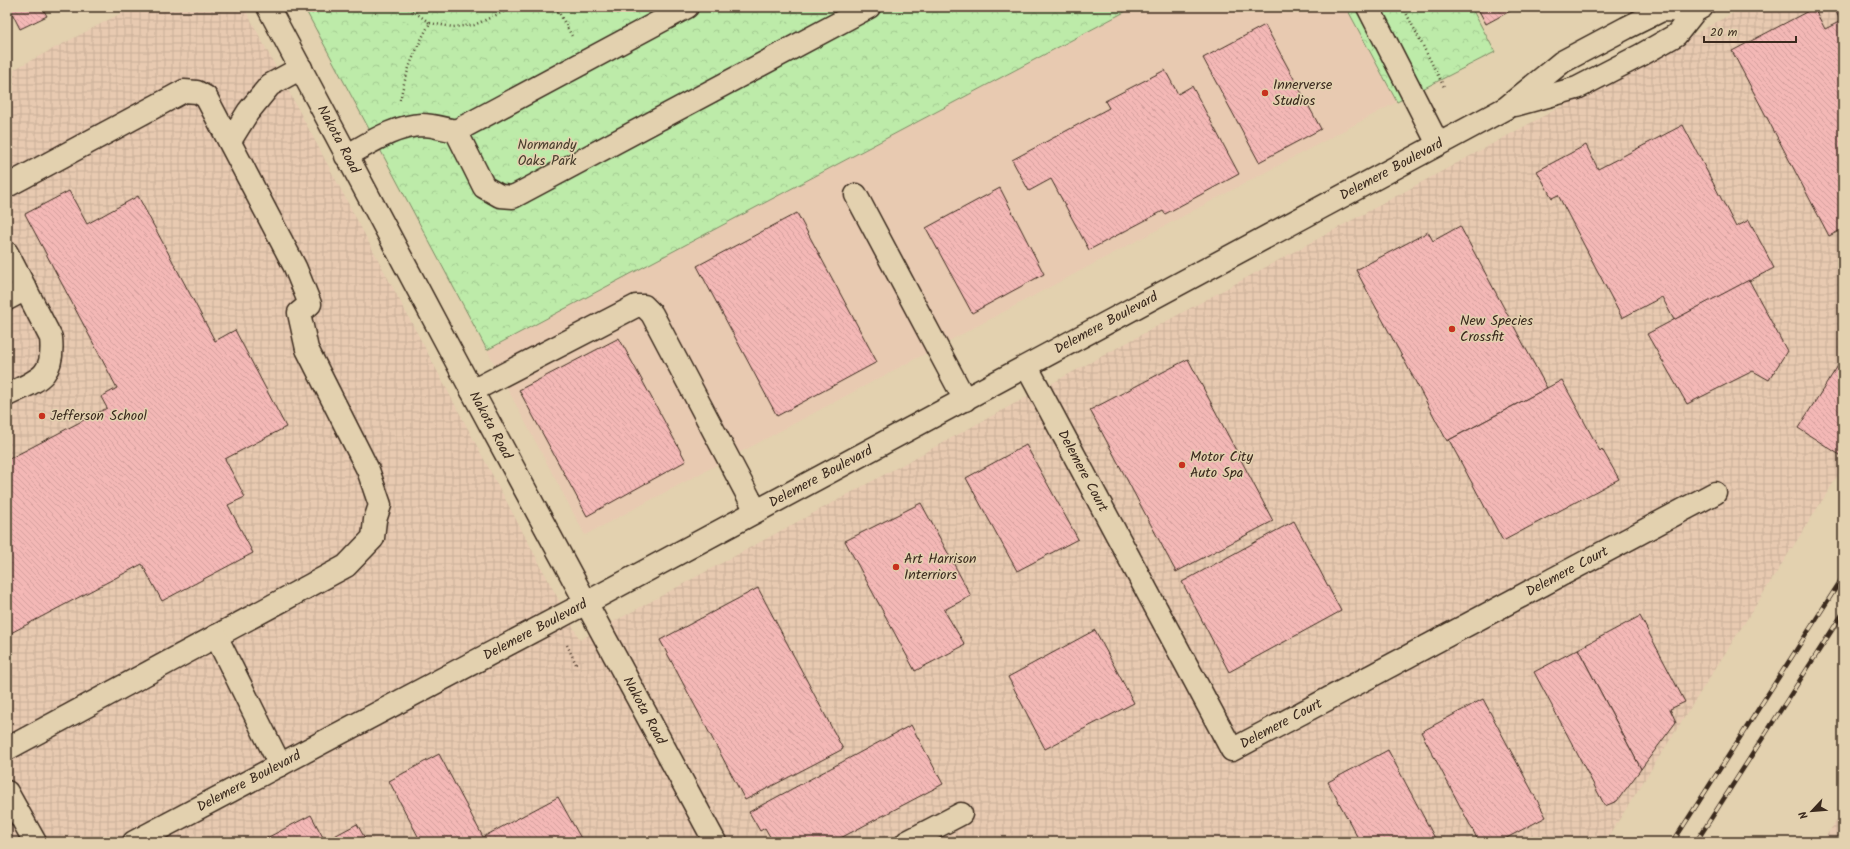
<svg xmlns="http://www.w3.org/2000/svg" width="1850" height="849" viewBox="0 0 1850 849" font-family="Kalam,sans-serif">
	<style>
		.built { fill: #e8cab1 }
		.industrial { fill: url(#industrial-grid) }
		.park { fill: url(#park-crowns); stroke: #7c8a64 }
		.building { fill: url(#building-back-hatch); stroke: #3b2a1e }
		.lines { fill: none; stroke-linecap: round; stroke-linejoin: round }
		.minor-casing { stroke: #3b2a1e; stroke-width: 25 }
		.path { stroke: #3b2a1e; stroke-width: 2.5; stroke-dasharray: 1 3; stroke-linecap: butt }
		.minor { stroke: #e3d1af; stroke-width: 22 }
		.rail-casing { stroke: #3b2a1e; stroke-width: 4.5 }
		.rail { stroke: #e3d1af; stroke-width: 3; stroke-dasharray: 9; stroke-linecap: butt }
		.poi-dot { fill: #c8321e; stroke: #e3d1af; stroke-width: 1.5 }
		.labels { text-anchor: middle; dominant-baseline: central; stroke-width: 3; stroke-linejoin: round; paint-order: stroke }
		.poi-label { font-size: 14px; fill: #3b2a1e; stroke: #e3d1af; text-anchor: start }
		.street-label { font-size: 14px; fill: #3b2a1e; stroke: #e3d1af }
		.park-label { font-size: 14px; fill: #483d2c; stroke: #e3d1af }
	</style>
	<defs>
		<pattern id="industrial-grid" width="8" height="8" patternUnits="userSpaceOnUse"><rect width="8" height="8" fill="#e8cab1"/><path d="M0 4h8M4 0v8" fill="none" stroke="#c8ae98"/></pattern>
		<pattern id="park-crowns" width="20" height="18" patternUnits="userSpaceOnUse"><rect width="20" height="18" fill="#bdeba9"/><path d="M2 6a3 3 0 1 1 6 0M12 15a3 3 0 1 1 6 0" fill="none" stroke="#a3ca91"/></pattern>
		<pattern id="building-back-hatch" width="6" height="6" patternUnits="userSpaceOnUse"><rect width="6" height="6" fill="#f4b8b6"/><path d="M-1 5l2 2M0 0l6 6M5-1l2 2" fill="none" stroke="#d29e9c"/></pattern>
	</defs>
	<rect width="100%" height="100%" fill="#e3d1af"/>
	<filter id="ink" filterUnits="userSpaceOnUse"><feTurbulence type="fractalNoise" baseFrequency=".025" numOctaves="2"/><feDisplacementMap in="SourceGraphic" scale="8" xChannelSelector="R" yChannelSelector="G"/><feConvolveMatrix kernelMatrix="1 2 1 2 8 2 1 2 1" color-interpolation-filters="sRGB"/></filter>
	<g filter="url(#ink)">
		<polygon class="built" points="1134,7 1346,7 1397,102 585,535 487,350"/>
		<g class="industrial">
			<polygon points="133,7 244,7 580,640 1744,7 1843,7 1843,468 1605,842 7,842 7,73"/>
			<polygon points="1843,811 1843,842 1822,842"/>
		</g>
		<g class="park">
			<polygon points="304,7 1134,7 487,350"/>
			<polygon points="1346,7 1471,7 1495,52 1397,102"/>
		</g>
		<g class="building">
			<polygon points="9,7 42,7 47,16 20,29"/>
			<polygon points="1477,7 1510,7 1512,10 1486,24"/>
			<polygon points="1833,7 1843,7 1843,229 1829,236 1732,51 1814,8 1825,29 1841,21"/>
			<polygon points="1265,25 1321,129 1259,162 1203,58"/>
			<polygon points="1165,70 1178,94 1192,86 1239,174 1165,214 1163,211 1089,250 1051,179 1029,191 1012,160 1109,108 1105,101"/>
			<polygon points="1683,125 1736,227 1749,220 1774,268 1674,320 1662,297 1622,318 1558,195 1552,198 1537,171 1586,145 1598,169"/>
			<polygon points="1000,188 1044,274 972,313 926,228"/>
			<polygon points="69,191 87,224 138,196 215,341 235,330 286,427 225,459 245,497 228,505 253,553 162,601 142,564 7,635 7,460 107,408 101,397 117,388 25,214"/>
			<polygon points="797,213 877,362 777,416 697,266"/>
			<polygon points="1460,226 1547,388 1447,441 1356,270 1428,232 1433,241"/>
			<polygon points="1749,280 1787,351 1769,380 1753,371 1687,404 1647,334"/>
			<polygon points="619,338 686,461 587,516 519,390"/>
			<polygon points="1843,358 1843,457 1798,428"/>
			<polygon points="1188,359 1273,521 1176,572 1090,410"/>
			<polygon points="1562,380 1600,451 1602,449 1619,479 1503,541 1449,440"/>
			<polygon points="1026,445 1078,539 1017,571 966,478"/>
			<polygon points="921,503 971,596 944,610 965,645 915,671 845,541"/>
			<polygon points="1294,521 1341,611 1229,672 1182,582"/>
			<polygon points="758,588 843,749 745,800 660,640"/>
			<polygon points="1640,616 1685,702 1670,709 1676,722 1641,769 1578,649"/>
			<polygon points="1095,630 1134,703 1045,749 1008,677"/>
			<polygon points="1578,649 1641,769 1617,801 1605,806 1534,672"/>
			<polygon points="1483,699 1546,817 1499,842 1479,842 1421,732"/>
			<polygon points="911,725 943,784 833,842 773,842 765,828 760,831 749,812"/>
			<polygon points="1388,750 1437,842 1360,842 1328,782"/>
			<polygon points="439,754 483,837 558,797 583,842 421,842 389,781"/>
			<polygon points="311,815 325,841 357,824 367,842 259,842"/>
		</g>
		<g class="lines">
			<defs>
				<g id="minor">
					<path id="s1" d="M268,7L472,391L715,842"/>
					<polyline points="1368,7 1438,144"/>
					<polyline points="1515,105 1577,88 1641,55 1676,35 1695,11 1702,7"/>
					<polyline points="456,131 687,7"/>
					<polyline points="230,141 248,112 270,85 301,68"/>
					<path d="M346,156C370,143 394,126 422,125C433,125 445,129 456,131L484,187L500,196L513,197L869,7"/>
					<polyline points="7,186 184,91 197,92 206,97 295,267 310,304 299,313 307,349 368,470 380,505 375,520 373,538 346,566 7,749"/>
					<polyline points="856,195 965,400"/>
					<path d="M7,253L51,338C55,377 38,380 7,395"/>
					<polyline points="7,299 26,289"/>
					<path id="s2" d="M1027,367L1232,750L1715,493"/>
					<polyline points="472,391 636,306 644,306 652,314 756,511"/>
					<polyline points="216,636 280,765"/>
					<polyline points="7,792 35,842"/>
					<path id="s3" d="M134,842L586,603L1506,108L1562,62L1626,28L1662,10L1695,11"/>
					<polyline points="907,842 961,814"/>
				</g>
			</defs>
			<use href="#minor" class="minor-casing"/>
			<g class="path">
				<polyline points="556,7 573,38"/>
				<polyline points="1403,7 1444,87"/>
				<polyline points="430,23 453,27 474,25 514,7"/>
				<path d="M400,100C406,71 416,48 430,23L407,7"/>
				<polyline points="567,645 576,664"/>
			</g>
			<use href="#minor" class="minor"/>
			<defs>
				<g id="rail">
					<polyline points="1673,842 1843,577"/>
					<polyline points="1696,842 1843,613"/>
				</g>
			</defs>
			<use href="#rail" class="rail-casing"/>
			<use href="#rail" class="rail"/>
		</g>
	</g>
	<g class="poi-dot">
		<circle cx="1265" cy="93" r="4"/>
		<circle cx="1452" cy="329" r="4"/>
		<circle cx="42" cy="416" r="4"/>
		<circle cx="1182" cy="465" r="4"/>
		<circle cx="896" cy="567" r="4"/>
	</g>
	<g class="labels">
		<g class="poi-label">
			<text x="1273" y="85">Innerverse<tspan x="1273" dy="16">Studios</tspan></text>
			<text x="1460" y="321">New Species<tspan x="1460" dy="16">Crossfit</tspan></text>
			<text x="50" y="416">Jefferson School</text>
			<text x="1190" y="457">Motor City<tspan x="1190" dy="16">Auto Spa</tspan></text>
			<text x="904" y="559">Art Harrison<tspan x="904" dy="16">Interriors</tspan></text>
		</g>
		<g class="street-label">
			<text stroke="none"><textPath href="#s1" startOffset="150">Nakota Road</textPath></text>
			<text stroke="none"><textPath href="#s3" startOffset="1426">Delemere Boulevard</textPath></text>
			<text stroke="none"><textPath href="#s3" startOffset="1102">Delemere Boulevard</textPath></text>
			<text stroke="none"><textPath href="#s1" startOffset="474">Nakota Road</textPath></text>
			<text stroke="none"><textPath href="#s2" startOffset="118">Delemere Court</textPath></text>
			<text stroke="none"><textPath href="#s3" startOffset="778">Delemere Boulevard</textPath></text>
			<text stroke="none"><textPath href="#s2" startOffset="814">Delemere Court</textPath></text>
			<text stroke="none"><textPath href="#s3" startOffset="454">Delemere Boulevard</textPath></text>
			<text stroke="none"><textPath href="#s1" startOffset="798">Nakota Road</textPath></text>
			<text stroke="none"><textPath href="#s2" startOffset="490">Delemere Court</textPath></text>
			<text stroke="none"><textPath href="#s3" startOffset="130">Delemere Boulevard</textPath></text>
		</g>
		<g class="park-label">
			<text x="547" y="145">Normandy<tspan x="547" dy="16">Oaks Park</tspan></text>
		</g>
	</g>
	<rect width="1850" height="849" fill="none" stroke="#e3d1af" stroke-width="24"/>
	<rect x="12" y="12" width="1826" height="825" fill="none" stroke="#3b2a1e" stroke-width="1.5" filter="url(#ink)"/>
	<g transform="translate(1812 811) rotate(244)" stroke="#e3d1af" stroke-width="3" paint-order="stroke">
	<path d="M0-3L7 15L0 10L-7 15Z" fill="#3b2a1e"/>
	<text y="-6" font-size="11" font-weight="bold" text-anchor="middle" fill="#3b2a1e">N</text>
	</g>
	<path d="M1704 36v6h92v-6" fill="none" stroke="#3b2a1e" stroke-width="2"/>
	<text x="1710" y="36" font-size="12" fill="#3b2a1e" stroke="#e3d1af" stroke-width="3" paint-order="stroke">20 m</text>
</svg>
